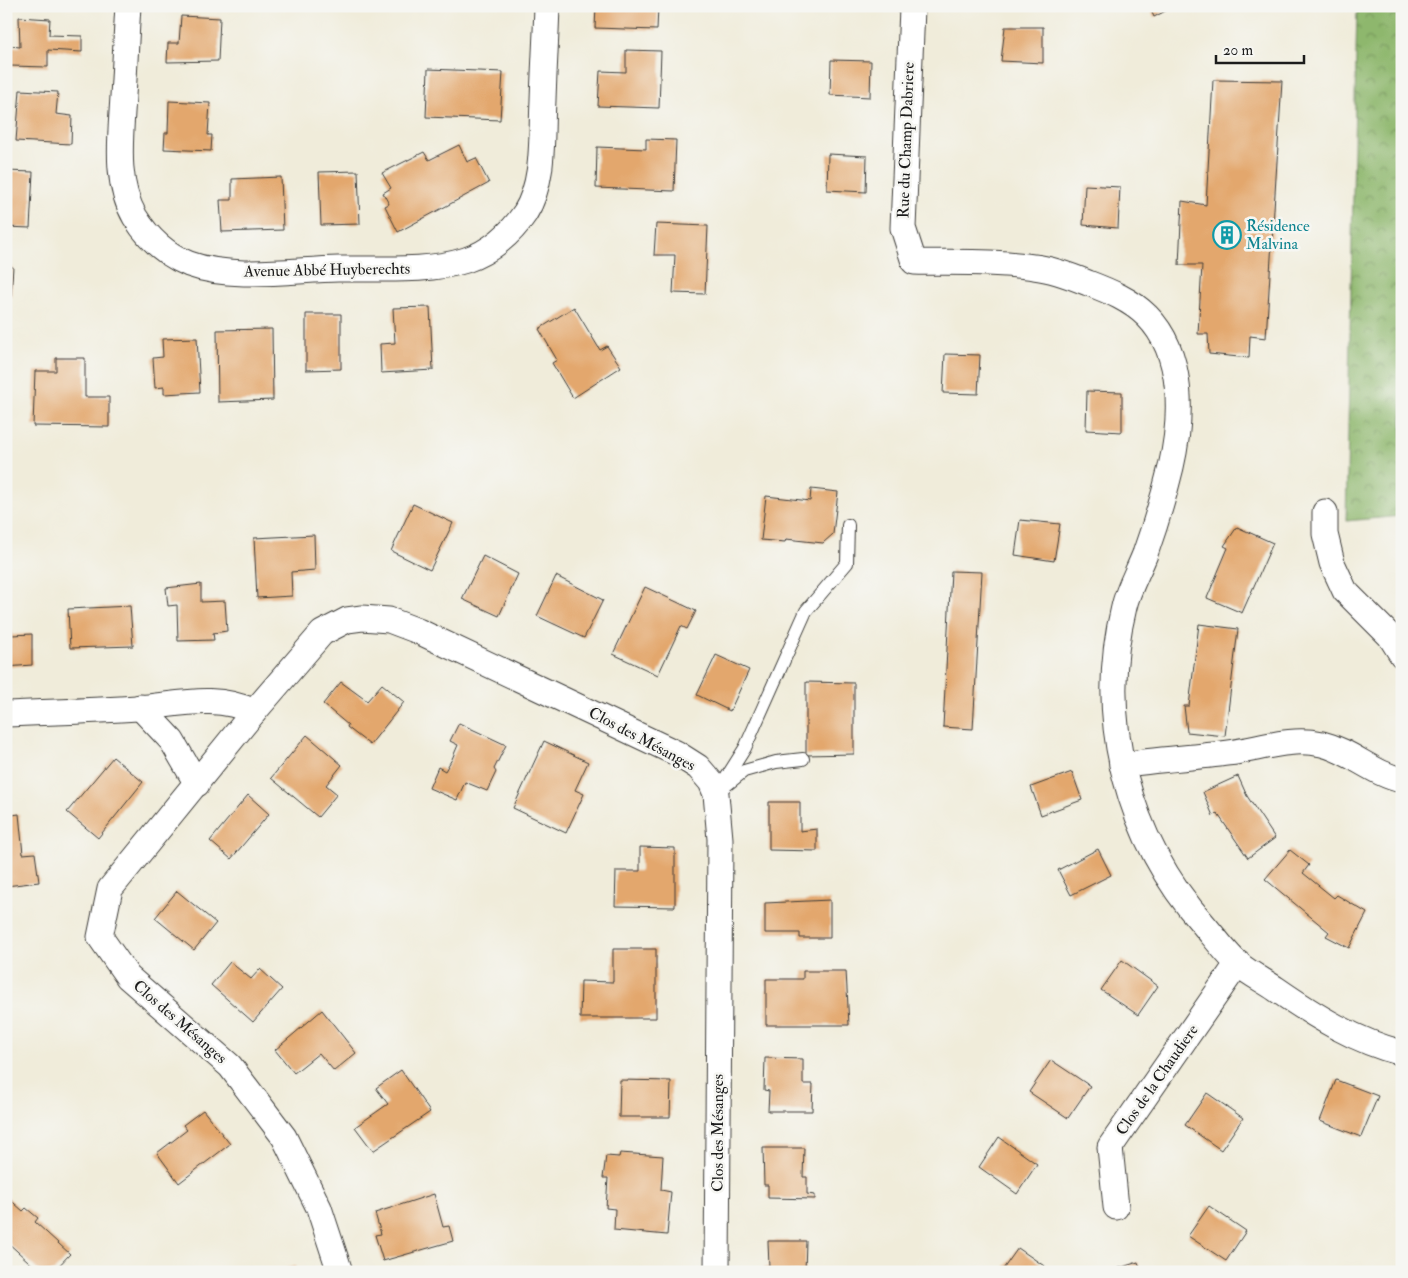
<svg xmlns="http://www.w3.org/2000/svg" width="1408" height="1278" viewBox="0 0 1408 1278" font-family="'IM FELL Double Pica',serif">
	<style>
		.forest { fill: url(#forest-crowns); stroke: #556a44 }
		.building { fill: #e3a76d }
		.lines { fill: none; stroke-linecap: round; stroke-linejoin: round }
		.service-casing { stroke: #3c3b38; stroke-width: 14 }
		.minor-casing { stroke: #3c3b38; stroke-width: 27 }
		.service { stroke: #fff; stroke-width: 12 }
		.minor { stroke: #fff; stroke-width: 25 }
		.labels { text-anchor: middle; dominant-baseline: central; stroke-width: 5; stroke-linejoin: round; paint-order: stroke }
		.street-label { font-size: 16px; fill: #1c1c1c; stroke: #f6f6f2 }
		.culture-label { font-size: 16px; fill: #0d838f; stroke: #f6f6f2; text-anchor: start }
	</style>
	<defs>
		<pattern id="forest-crowns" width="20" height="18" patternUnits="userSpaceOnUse" patternTransform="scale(1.25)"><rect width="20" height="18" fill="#8eb76d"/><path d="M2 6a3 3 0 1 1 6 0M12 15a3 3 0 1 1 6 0" fill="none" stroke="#739459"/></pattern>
	</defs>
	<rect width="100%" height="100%" fill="#f6f6f2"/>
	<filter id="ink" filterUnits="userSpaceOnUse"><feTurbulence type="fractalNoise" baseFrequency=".02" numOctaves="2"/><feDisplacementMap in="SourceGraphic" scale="10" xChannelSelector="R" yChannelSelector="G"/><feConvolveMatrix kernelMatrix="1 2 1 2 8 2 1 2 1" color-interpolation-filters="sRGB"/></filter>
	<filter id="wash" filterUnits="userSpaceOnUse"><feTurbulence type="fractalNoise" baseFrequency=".0096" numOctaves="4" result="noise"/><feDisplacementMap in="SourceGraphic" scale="20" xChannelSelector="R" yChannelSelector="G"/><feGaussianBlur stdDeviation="1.12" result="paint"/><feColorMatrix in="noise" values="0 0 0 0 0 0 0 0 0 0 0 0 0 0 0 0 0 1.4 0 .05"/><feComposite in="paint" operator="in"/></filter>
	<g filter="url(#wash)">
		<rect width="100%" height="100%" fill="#f0ecda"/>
		<polygon class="forest" points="1357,6 1402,6 1402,516 1346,521"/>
		<g id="blocks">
			<g class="building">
				<polygon points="596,6 658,6 657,30 595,28"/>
				<polygon points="1149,6 1175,6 1154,17"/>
				<polygon points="181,16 220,18 218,61 167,62 168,43 179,43"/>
				<polygon points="19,17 50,19 49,35 82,36 82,52 48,50 48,67 10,66 10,46 20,47"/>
				<polygon points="1005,27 1043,27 1043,63 1001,61"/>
				<polygon points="626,50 661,51 659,108 598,106 600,71 626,72"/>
				<polygon points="831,60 871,61 870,97 830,95"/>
				<polygon points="428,69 503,72 500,120 426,117"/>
				<polygon points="1213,80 1282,81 1266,338 1250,336 1249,358 1209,354 1208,334 1198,334 1202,265 1179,265 1182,201 1206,205"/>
				<polygon points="20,90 58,92 56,114 72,116 71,144 16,141"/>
				<polygon points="169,101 210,103 208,135 212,135 211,151 164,149 165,133 168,133"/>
				<polygon points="646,139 676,140 674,191 596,188 597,147 646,149"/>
				<polygon points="459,145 467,162 476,158 489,183 398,232 385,206 389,204 383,193 391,188 382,173 424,152 429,160"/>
				<polygon points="828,154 867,156 866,192 827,190"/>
				<polygon points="6,171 33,172 30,228 6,227"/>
				<polygon points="358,171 360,224 321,225 319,172"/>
				<polygon points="281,177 283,230 222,232 220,200 232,200 232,179"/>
				<polygon points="1085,185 1120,187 1118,228 1083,225"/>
				<polygon points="656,224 708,226 705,294 673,293 675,255 654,255"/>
				<polygon points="6,266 13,267 11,296 6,295"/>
				<polygon points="430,307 433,370 381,373 380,344 395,343 393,308"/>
				<polygon points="574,307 600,350 607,346 621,367 573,398 552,363 557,360 539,329"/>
				<polygon points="306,314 341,314 341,369 306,370"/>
				<polygon points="272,329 273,400 218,402 217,330"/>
				<polygon points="197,338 200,392 164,394 164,387 155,388 153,358 163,357 162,339"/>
				<polygon points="945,354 980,355 978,394 943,393"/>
				<polygon points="56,358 85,358 85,397 109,397 109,427 33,426 35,371 56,371"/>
				<polygon points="1087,391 1122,392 1122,432 1086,430"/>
				<polygon points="811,489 838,492 833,534 823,543 786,539 785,542 761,540 766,496 810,501"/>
				<polygon points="413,504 453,523 430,570 391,551"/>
				<polygon points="1020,520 1060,524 1054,561 1015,555"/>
				<polygon points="1237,527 1273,543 1242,613 1207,598 1228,548 1224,546"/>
				<polygon points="314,535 315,570 291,572 292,596 257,598 254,538"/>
				<polygon points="483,556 518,574 499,616 462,599"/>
				<polygon points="951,571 982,572 973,729 943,727"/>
				<polygon points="556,576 603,600 584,638 537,616"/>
				<polygon points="201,584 201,602 225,601 227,631 213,633 214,640 178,641 177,605 168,606 166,588"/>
				<polygon points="645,587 696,611 687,629 681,626 658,675 613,654"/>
				<polygon points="130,606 133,646 70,648 68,609"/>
				<polygon points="1199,624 1238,629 1225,736 1187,732 1184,706 1189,706"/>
				<polygon points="11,626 12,635 32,634 32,665 6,667 6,627"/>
				<polygon points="716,655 749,670 730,711 697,695"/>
				<polygon points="341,682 367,701 382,684 404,702 370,745 347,727 348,725 323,704"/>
				<polygon points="806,682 854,683 854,754 806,755"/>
				<polygon points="459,723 506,745 494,769 496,772 487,791 465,782 457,800 429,788 438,767 445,771 452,759 458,745 450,741"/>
				<polygon points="307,735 342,765 326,785 337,794 318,817 271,778"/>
				<polygon points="544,741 588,762 575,790 584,794 566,833 513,808"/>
				<polygon points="113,757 143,782 98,838 67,812"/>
				<polygon points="1072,772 1082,800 1041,815 1031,787"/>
				<polygon points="1238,776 1247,796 1275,838 1248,858 1217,813 1213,816 1203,792"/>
				<polygon points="248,795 269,814 231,859 210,841"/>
				<polygon points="769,802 800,802 800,831 817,829 817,851 769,850"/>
				<polygon points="19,814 23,854 35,853 39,882 6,886 6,816"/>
				<polygon points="640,847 675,848 675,907 615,906 616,871 640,871"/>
				<polygon points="1098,849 1111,875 1071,895 1058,870"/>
				<polygon points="1290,850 1309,865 1303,873 1334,898 1337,895 1367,913 1349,948 1326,936 1329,932 1265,879"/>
				<polygon points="177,891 216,923 194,950 155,918"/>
				<polygon points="830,900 830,938 800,938 800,933 765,933 765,903"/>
				<polygon points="613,949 656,949 656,1018 580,1018 581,981 613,982"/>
				<polygon points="1122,960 1158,986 1138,1015 1101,990"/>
				<polygon points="230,962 251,979 260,969 282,989 253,1022 211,985"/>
				<polygon points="803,971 846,971 849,1025 766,1025 766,979 803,979"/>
				<polygon points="322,1010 356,1053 334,1071 319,1053 294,1073 275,1050"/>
				<polygon points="765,1058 803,1059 803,1084 813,1084 812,1111 768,1111 769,1091 764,1090"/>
				<polygon points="1051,1060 1090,1086 1068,1118 1029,1092"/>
				<polygon points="401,1070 430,1112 373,1151 355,1127 388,1104 376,1088"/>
				<polygon points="620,1080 671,1081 670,1117 619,1117"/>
				<polygon points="1336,1080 1378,1096 1361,1137 1320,1121"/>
				<polygon points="1207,1093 1243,1118 1221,1150 1185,1125"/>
				<polygon points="203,1110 230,1144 179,1183 157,1153 187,1130 183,1125"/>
				<polygon points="999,1137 1037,1164 1017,1194 979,1167"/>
				<polygon points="763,1148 804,1148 803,1177 807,1177 807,1194 815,1195 815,1199 768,1198 768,1185 764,1185"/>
				<polygon points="620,1153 663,1156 661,1190 671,1192 667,1235 614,1230 615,1209 606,1208 608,1178 603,1178 606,1156 619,1157"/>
				<polygon points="434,1194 443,1227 449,1226 453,1241 383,1261 375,1235 381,1234 375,1213"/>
				<polygon points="6,1196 23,1211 26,1208 38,1218 35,1222 70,1254 53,1272 40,1272 6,1241"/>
				<polygon points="1209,1206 1246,1231 1226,1261 1188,1236"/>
				<polygon points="768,1241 806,1241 805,1272 764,1272 764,1267 769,1267"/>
				<polygon points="1018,1248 1050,1270 1049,1272 1001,1272"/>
				<polygon points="1138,1262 1141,1272 1110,1272 1110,1271"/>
				<polygon points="295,1266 297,1272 275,1272 275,1271"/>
			</g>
		</g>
	</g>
	<g filter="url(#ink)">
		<use href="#blocks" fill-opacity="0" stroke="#3c3b38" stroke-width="1"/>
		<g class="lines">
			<defs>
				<g id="service">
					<polyline points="724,787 744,771 776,762 803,759"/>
					<polyline points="716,794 745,748 806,611 847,563 848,525"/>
				</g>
				<g id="minor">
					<path d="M128,6C126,36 125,66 123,96C121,136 114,181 135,217C148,238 167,255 189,264C232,280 293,270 338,269C379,268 426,273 466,260C490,252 511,234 525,213C545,181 541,137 543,100C544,69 546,38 547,6"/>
					<path d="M912,8L903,228L914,262C953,263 995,261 1034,267C1052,269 1071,276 1088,283C1109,291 1131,300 1147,316C1185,354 1182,419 1171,467C1164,496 1155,526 1145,554C1138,572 1128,589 1124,607C1096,720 1128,839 1204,925C1215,938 1226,953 1238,964C1249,973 1264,981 1276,989C1315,1016 1355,1041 1402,1053"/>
					<polyline points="1325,512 1325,534 1332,563 1345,591 1390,636 1402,655"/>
					<polyline points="140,707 172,741 197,784"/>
					<path d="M6,714C50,712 94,711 137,708C178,705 215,693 254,712"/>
					<path d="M1122,765C1158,759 1193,758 1228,753C1260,749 1290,737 1322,744C1351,751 1373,774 1402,780"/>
					<polyline points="1116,1207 1110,1147 1238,963"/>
					<polyline points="340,1272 319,1208 284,1137 230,1066 128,977 100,937 110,889 254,712 322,633 347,620 362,618 389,620 418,631 676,753 698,767 711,782 716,794 720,839 717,1272"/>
				</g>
			</defs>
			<use href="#service" class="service-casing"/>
			<use href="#minor" class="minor-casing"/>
			<use href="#service" class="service"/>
			<use href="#minor" class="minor"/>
		</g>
	</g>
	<defs>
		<symbol id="building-ring" viewBox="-11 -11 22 22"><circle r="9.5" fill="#f6f6f2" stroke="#0f9aa8" stroke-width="1.5"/><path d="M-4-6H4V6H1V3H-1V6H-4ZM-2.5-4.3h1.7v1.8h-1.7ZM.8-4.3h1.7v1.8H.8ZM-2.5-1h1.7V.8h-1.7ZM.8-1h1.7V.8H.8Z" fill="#0f9aa8"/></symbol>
	</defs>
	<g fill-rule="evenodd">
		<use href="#building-ring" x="1211" y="219" width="32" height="32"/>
	</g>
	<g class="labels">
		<g class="street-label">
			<text transform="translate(906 140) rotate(-88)">Rue du Champ Dabriere</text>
			<text transform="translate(327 270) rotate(-1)">Avenue Abbé Huyberechts</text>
			<text transform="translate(642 739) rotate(28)">Clos des Mésanges</text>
			<text transform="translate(180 1022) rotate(41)">Clos des Mésanges</text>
			<text transform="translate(1157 1080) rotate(-55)">Clos de la Chaudiere</text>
			<text transform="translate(718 1133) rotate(-90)">Clos des Mésanges</text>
		</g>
		<g class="culture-label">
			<text x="1246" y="226">Résidence<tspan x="1246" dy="18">Malvina</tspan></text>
		</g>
	</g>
	<rect width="1408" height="1278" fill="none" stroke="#f6f6f2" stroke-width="25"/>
	<path d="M1216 55v8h88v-8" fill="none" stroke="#1c1c1c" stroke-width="2.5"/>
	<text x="1223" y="55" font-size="15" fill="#1c1c1c" stroke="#f6f6f2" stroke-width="4" paint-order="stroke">20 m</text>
</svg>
